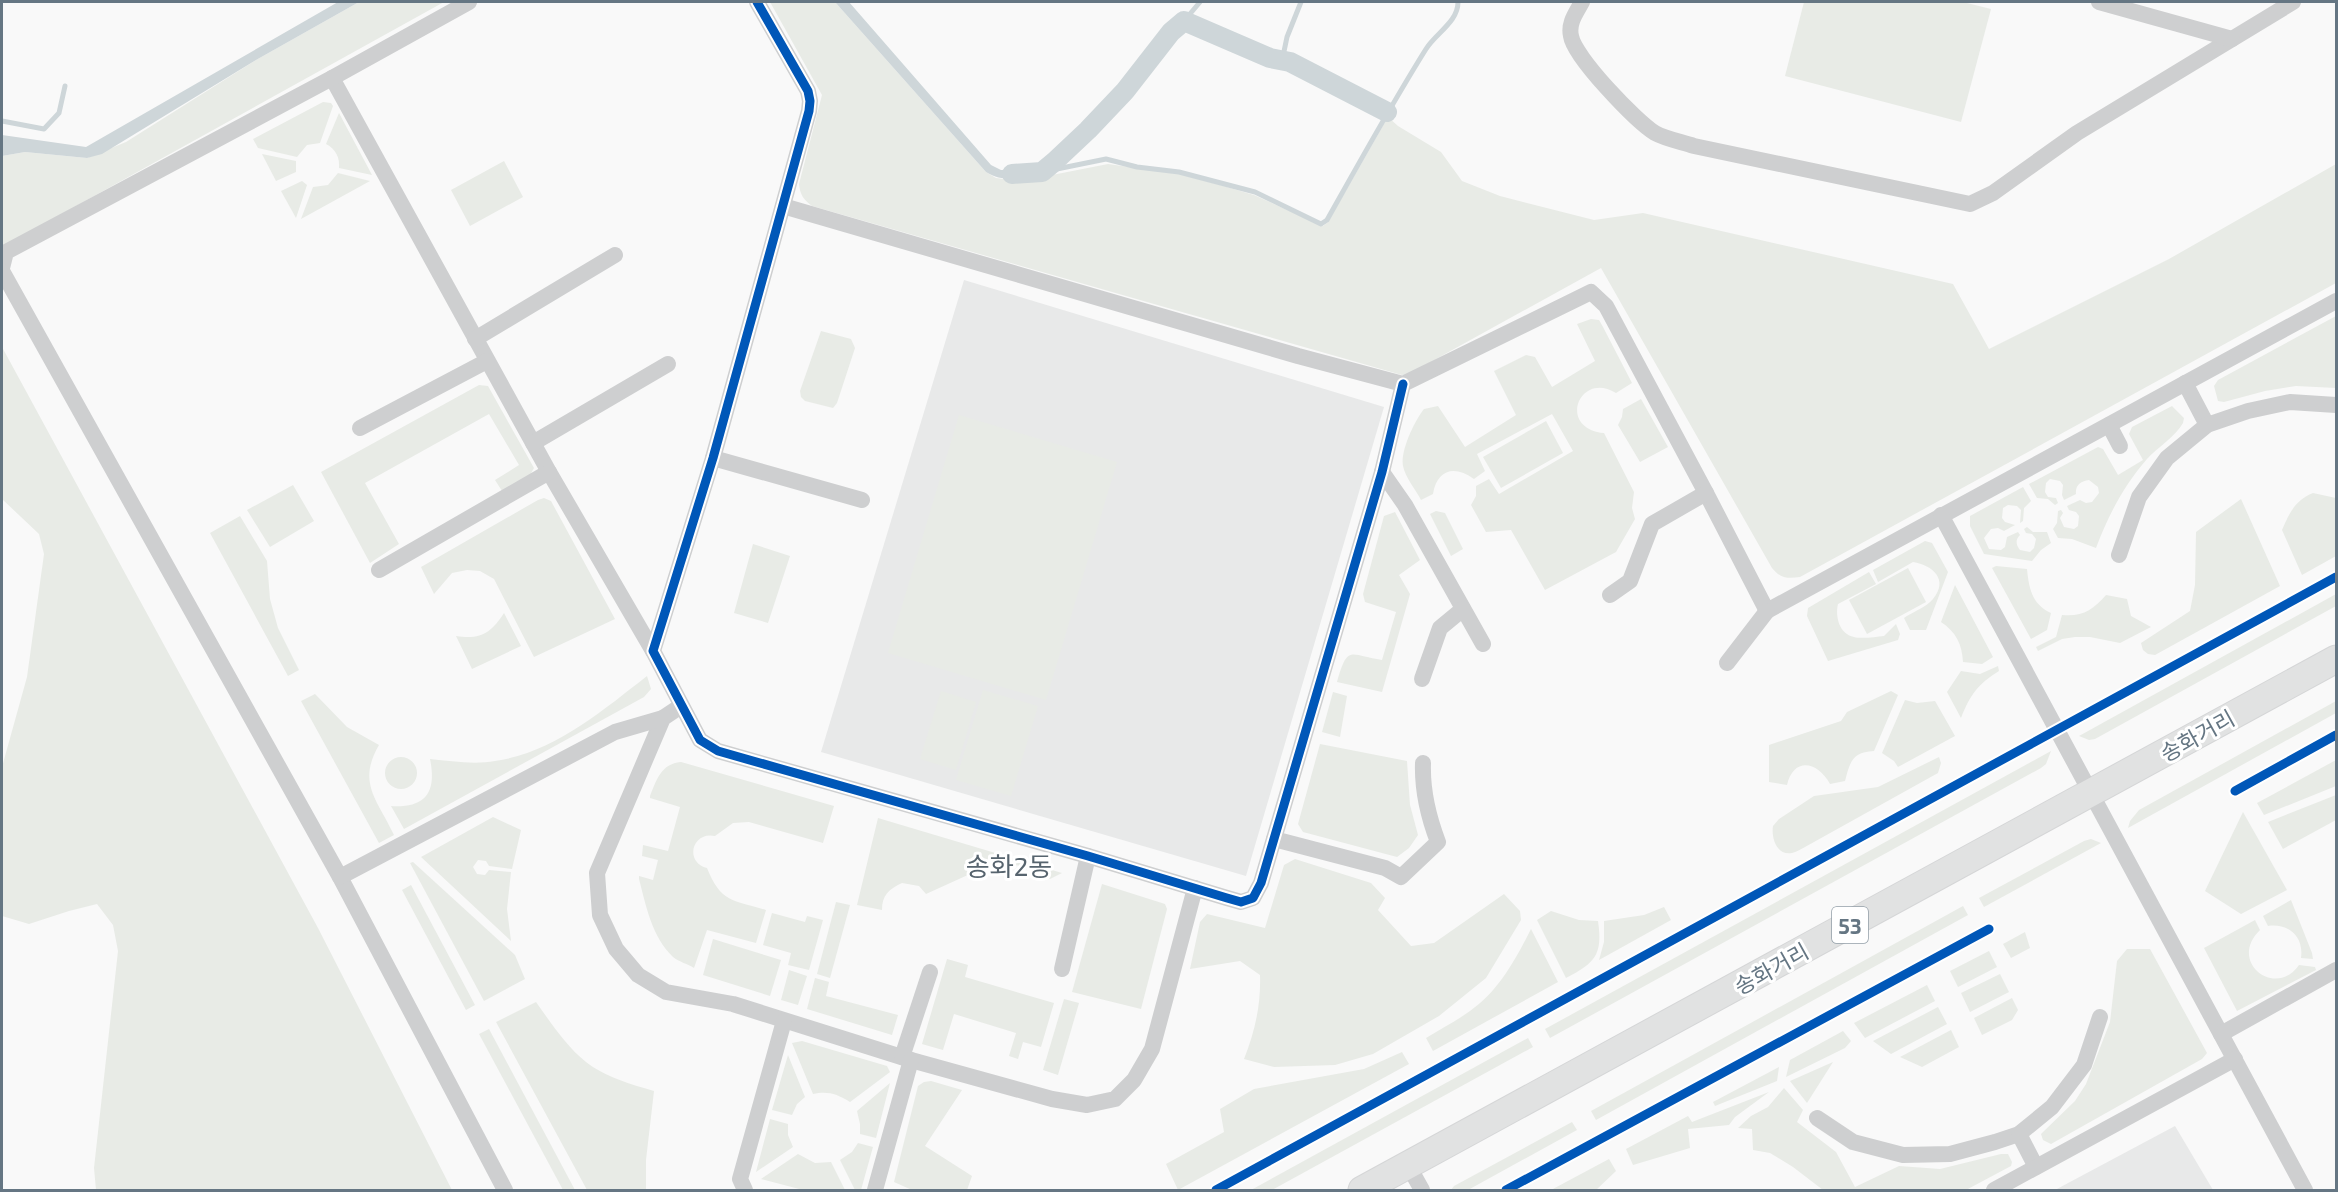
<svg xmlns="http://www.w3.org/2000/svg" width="2338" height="1192" viewBox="0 0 2338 1192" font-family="'Exo 2','Noto Sans KR',sans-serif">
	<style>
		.built { fill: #e8e9e9 }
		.green { fill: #e8ebe6 }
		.water { fill: #ced6d9 }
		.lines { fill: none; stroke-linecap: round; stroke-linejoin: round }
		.stream { stroke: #ced6d9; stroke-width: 5 }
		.canal { stroke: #ced6d9; stroke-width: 20 }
		.primary-casing { stroke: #d5d6d7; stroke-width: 29 }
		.street { stroke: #cecfd0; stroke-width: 16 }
		.primary { stroke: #e1e2e2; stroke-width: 27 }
		.cycleway-casing { stroke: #fff; stroke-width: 13 }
		.cycleway { stroke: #0057b8; stroke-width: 9 }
		.labels { text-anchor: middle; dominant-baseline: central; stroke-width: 6; stroke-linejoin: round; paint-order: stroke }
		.shield { fill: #fff; stroke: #939fa8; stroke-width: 1.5 }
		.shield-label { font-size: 21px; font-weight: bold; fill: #657683 }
		.street-label { font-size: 22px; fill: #657683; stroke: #fff }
		.quarter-label { font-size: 26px; fill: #57646e; stroke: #fff }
	</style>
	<rect width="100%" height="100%" fill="#f9f9f9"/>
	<g class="built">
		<polygon points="964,280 1384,407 1246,876 821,752"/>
		<polygon points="2175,1126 2213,1190 2055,1190"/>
	</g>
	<g class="green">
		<polygon points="359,2 444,2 2,247 2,156 25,152 87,158 126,142 256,60"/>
		<path d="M770,2H835L986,172L996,178L1004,179L1052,175L1108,164L1179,174L1220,185L1254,195L1323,226L1328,222L1388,117L1398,126L1441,152L1462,181L1500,196L1594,220L1643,213L1953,284L1989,349L2169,259L2336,164V283L1800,577C1787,579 1780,578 1772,568L1601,268L1407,375H1402L812,206C804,200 800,195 799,184L822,95Z"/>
		<polygon points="1804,2 1963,2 1991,9 1961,122 1785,76"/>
		<polygon points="323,102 331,103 333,106 320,143 307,145 297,157 258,148 253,139"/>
		<path d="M339,113L372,175L339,168C340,158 336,149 326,144Z"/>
		<polygon points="262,154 296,161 296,172 276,181"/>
		<polygon points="504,161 523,197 470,226 451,190"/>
		<polygon points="338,173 370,181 301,219 313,187 328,185"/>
		<polygon points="302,181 307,185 296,218 281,191"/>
		<polygon points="2336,316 2336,388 2296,386 2265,391 2224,402 2218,401 2214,386 2218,380"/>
		<path d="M1591,319L1599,320L1603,327L1632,383L1616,393C1580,370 1556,428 1604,433L1634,492L1632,508L1635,519L1616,552L1545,590L1511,530L1486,532L1471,505L1476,496V486L1489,479L1499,494L1573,451L1552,414L1477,454L1485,471L1474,479C1455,465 1437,469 1433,494L1421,500C1416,490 1405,477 1403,466C1400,451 1415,420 1424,409L1438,406L1465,447L1516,415L1494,371L1526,355L1535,357L1552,387L1595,361L1577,324Z"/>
		<polygon points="821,331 851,339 855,348 837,403 833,408 805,401 801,397 800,391"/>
		<polygon points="2,347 318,928 452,1190 96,1190 94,1168 118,951 113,925 97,904 69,911 29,924 2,916 2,767 27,677 44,554 39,534 2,499"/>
		<polygon points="479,385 488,386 534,468 529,477 502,491 495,480 519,465 489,414 365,483 399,544 370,563 321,472"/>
		<polygon points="1641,399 1668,447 1640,462 1618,425 1622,417 1623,409"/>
		<path d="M2172,406L2184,418L2183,423C2176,436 2157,448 2147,459C2124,485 2108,516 2096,548L2072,539L2058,538L2053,529L2057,523L2058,511L2061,510L2063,513L2060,518L2064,527L2074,529L2078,526L2079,516L2076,512L2069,510L2067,506L2080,500L2086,503L2092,502L2099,493L2098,487L2089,480C2081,481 2075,485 2076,494L2064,500L2062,495L2063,485L2060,481L2050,479L2046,483L2045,492L2048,497L2056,498L2058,503L2055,505L2048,499L2037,498L2029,484L2098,447L2103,449L2118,475L2143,460L2129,434L2132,427Z"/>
		<polygon points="959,415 1117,462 1046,700 888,653"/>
		<polygon points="1546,421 1563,453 1501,488 1483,457"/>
		<polygon points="293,485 314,521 270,547 247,510"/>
		<path d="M2023,487L2031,501L2024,508L2023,521L2020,523L2021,510L2017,506L2008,505L2003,508L2002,518L2005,522L2015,525L2004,531L1998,528L1991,529L1984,538L1989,549L2001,550L2005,547L2007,537L2018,532L2020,535C2015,540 2016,545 2020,550L2030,552L2034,548L2036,539L2032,534L2026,533L2024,529L2027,527L2033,532H2047L2051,543L2041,550L2032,561L1984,554L1970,526V516Z"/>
		<path d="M2313,493L2336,498V556L2302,575L2282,530C2289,514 2295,500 2313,493Z"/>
		<polygon points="544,498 551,501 615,619 534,657 494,579 480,571 467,570 452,573 434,594 421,567 538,500"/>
		<polygon points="2241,499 2280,586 2155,655 2148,654 2143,650 2141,643 2190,611 2195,585 2196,532"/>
		<polygon points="1436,511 1445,513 1463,549 1451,556 1430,514"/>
		<path d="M1395,512L1420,560L1399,575L1410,594L1382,692L1337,682C1348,644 1349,655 1382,660L1396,612L1365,602L1363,594L1384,516Z"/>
		<polygon points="240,516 267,561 270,599 278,628 299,670 288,676 210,533"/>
		<path d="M1925,541L1932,543L1948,572L1926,630H1910L1904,618C1912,612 1927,607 1933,599C1949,580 1933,565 1913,562L1878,582L1873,570Z"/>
		<polygon points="753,544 790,556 768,623 734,613"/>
		<path d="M1996,566L2027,569C2029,589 2032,604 2051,613L2047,630L2031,639L1992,568Z"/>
		<polygon points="1908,568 1926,602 1867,634 1849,600"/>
		<path d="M1869,572L1876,584L1838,604C1835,616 1839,634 1854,637C1862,639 1875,637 1884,636L1896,624L1900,634L1898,640L1828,661L1807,616L1808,608Z"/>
		<path d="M1955,585L1993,657L1982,664L1963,662C1962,644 1956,632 1941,622Z"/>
		<polygon points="2336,594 2336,606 2095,739 2089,740 2079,736"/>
		<path d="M2106,595L2127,599L2131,616L2151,627L2120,643L2090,637H2075L2062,639L2038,651L2036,647L2056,637L2062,615C2082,617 2093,610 2106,595Z"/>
		<path d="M504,613L521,646L472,669L456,636C481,640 491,633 504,613Z"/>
		<path d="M1998,666L1999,671C1978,684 1970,695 1961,718L1947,692L1961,671L1980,674Z"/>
		<path d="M647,676L651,689L644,697L404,829L391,806C425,808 437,793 430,759C451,761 474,765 495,761C553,753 602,711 647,676Z"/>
		<polygon points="983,690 1038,706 1011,796 956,780"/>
		<polygon points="941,691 976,702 956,770 920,759"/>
		<path d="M1891,691L1898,695L1874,751C1852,752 1850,762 1845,781L1830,784C1818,762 1794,756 1787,785L1769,782V745L1841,721L1847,712Z"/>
		<polygon points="1333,692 1347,696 1340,737 1322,732"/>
		<path d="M315,694L347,727L379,745C357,783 377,799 394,835L379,843L301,701Z"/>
		<polygon points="1905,700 1917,703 1935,701 1955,736 1898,767 1894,761 1882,753"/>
		<polygon points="2336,701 2336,713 2128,828 2130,821 2139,810"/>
		<polygon points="1320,744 1407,761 1410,805 1418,835 1409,848 1397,857 1303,832 1298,824"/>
		<polygon points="2051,751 2046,764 2041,768 1550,1038 1545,1029"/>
		<circle cx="401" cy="773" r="16"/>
		<path d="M1939,757L1941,763L1938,773L1805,847C1801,849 1796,852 1792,853C1777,856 1771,838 1773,826L1779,819L1814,796L1878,787Z"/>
		<polygon points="2336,760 2336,786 2264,815 2257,803"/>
		<path d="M681,762L834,806L823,843L749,822L733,823L715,836C692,831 684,862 707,868C721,903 733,900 766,910L756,943L707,930L694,968C688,964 679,962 673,957C652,937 646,906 639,879V876L653,880L658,860L642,856L643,845L668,851L680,807L650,798V796C657,779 661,764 681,762Z"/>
		<polygon points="2336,795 2336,820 2283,849 2268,822"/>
		<polygon points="2243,812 2287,890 2241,914 2205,891"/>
		<polygon points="493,817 521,830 512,869 489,866 486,861 478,860 473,867 477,874 485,875 489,870 511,872 507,909 511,941 421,857"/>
		<path d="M878,818L1062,873L1050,879L1039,872L1006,862L970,874L926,894L919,886L902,883C889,889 882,895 882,910L857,905Z"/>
		<polygon points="2091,839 2101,843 1984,907 1979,898 2084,841"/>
		<path d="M1295,859L1371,883L1385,898L1378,910L1411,946L1434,943L1504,894L1520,911L1521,920L1486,978L1439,1016L1373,1054L1335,1065L1274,1067L1244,1059C1255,1031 1261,1005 1260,975L1240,961L1190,969L1200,922L1207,914L1265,928L1284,865Z"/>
		<polygon points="413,862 515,955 525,979 484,1001 410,863"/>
		<polygon points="1102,884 1165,904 1167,909 1141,1009 1072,992"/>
		<polygon points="411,885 475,1005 466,1010 402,890"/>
		<path d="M2291,900L2312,953L2313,959L2301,958C2304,937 2289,923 2268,926L2263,916Z"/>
		<polygon points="836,902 850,905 830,978 817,974"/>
		<polygon points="1963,906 1968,915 1596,1120 1591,1111"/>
		<polygon points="1664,907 1671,920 1599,960 1604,942 1604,921 1644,915"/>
		<path d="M1551,911L1579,920L1598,921C1603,955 1595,963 1566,978L1537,920Z"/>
		<polygon points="772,913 805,922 807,916 823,920 809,970 788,965 791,953 763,945"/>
		<path d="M2255,920L2260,930C2227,962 2276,999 2299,965L2315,967L2316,970L2237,1011L2204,948Z"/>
		<path d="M1531,929L1558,982L1433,1051L1426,1038C1441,1029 1456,1021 1470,1011C1498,992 1516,959 1531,929Z"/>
		<polygon points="2025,932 2030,948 2011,958 2003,944"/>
		<polygon points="713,939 781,960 770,996 703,975"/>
		<polygon points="2127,949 2150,949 2207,1053 2202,1059 2051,1144 2043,1140 2041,1134 2075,1101 2086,1084 2110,1022 2117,961"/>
		<polygon points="1989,951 1997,967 1958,987 1950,971"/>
		<polygon points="947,959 968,965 965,977 1054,1003 1041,1047 1023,1042 1018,1059 1009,1056 1016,1033 954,1014 943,1050 922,1044"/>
		<polygon points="789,970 807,976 798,1005 781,1000"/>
		<polygon points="2000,974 2009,992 1970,1012 1961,993"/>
		<polygon points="815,978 829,982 826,996 898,1015 892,1035 807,1009"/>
		<polygon points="1927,985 1935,1001 1865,1038 1854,1023"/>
		<polygon points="2012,998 2018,1010 2012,1020 1982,1035 1974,1018"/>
		<polygon points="1064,999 1079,1003 1058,1075 1043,1070"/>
		<path d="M536,1002C551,1023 566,1046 586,1062C603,1076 633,1085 654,1091L646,1160V1190H587L496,1022Z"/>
		<polygon points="1938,1007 1947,1024 1891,1054 1873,1041"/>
		<polygon points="489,1029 575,1190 563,1190 479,1034"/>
		<polygon points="1951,1030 1959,1047 1922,1067 1900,1057"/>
		<polygon points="1843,1031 1851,1041 1845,1048 1786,1077 1790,1060"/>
		<polygon points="1528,1038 1533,1047 1272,1190 1251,1190"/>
		<path d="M802,1041L887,1066L890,1072L850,1102C837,1094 828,1091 813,1094L792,1043Z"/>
		<polygon points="1402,1052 1409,1064 1178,1190 1166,1164 1224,1132 1220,1109 1254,1089 1364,1069"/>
		<polygon points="788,1055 805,1097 797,1104 792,1115 772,1110"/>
		<polygon points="1833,1062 1807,1103 1790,1081"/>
		<polygon points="1779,1067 1777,1081 1715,1106 1713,1102"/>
		<polygon points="931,1081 962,1090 925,1146 972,1176 967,1190 912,1190 894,1182 918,1086 924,1082"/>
		<polygon points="890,1083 876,1138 860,1134 860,1124 857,1111"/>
		<polygon points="1784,1088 1803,1110 1797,1122 1836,1152 1855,1187 1899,1166 1940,1169 2001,1154 2008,1154 2012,1162 2011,1166 1966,1190 1823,1190 1793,1167 1770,1153 1753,1150 1752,1129 1738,1128 1751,1116 1768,1107"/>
		<polygon points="1769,1092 1735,1117 1729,1125 1688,1129 1690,1148 1633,1165 1626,1149 1688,1116 1692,1122"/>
		<polygon points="770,1119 788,1124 788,1135 793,1147 756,1172"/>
		<polygon points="1572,1122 1577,1130 1468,1190 1451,1190 1454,1186"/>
		<polygon points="858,1143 873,1147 861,1190 855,1190 840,1160 852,1152"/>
		<polygon points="798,1154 815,1163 831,1162 845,1190 803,1190 761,1179"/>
		<polygon points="1609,1159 1616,1171 1596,1190 1551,1190"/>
	</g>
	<g class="water">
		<polygon points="338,2 359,2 256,60 102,154 87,158 25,152 2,156 2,135 86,147"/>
		<path d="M835,2H849L991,165L1001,170L1038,169L1041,176C1021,178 1003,183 986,172Z"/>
	</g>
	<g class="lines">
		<g class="stream">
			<polyline points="1184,21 1200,2"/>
			<polyline points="1282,61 1287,37 1301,2"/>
			<polyline points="2,121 44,129 59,113 65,86"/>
			<path d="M1042,172L1106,159L1137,167L1179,172L1255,192L1321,224L1327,220C1359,163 1391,105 1426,49C1436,33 1458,22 1458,2"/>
		</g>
		<polyline class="canal" points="1012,174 1042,172 1054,162 1088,130 1125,91 1171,32 1184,21 1270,58 1290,62 1387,112"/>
		<defs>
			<polyline id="primary" points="1362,1190 2336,659"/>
		</defs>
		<use href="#primary" class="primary-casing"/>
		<g class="street">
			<polyline points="757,2 808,91 810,101 809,111 713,458 653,651 700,740 718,751 1088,856 1227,898 1241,902 1253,898 1261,883 1382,472 1403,384"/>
			<path d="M1582,2C1576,13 1568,23 1571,36C1574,57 1636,121 1655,133C1666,139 1682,142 1694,146L1970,204L1993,193L2077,133L2293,2"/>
			<polyline points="2099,2 2232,39"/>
			<polyline points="332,78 549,472 653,651"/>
			<polyline points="783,206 1298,356 1403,384 1591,292 1606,306 1706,493 1767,611 2336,301"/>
			<polyline points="2,268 6,252 332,78 469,2"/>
			<polyline points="2,271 340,877 505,1190"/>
			<polyline points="475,339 615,255"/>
			<polyline points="2185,383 2207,425"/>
			<polyline points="2109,425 2120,446"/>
			<polyline points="360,428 487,361"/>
			<polyline points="533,443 668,364"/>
			<polyline points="713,458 862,500"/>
			<polyline points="1382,472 1405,505 1483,644"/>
			<polyline points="1941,515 2305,1190"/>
			<polyline points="2119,555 2139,497 2167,458 2207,425 2248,411 2290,402 2336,405"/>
			<polyline points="379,570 549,472"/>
			<polyline points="1610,595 1630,581 1652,524 1706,493"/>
			<polyline points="1727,663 1767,611"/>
			<polyline points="1422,679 1440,628 1463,609"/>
			<polyline points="681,706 663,718 597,873 600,915 616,949 638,975 666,992 733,1004 911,1060 1052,1099 1087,1105 1115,1099 1134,1080 1152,1049 1195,888"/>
			<path d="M1274,839L1385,868L1401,877L1438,842C1428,816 1422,792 1423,763"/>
			<polyline points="340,877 615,732 663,718"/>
			<polyline points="1062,969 1088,856"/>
			<polyline points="2221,1034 2336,970"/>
			<polyline points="902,1057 930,972"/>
			<polyline points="1817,1118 1853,1142 1903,1155 1950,1154 1995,1142 2019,1134 2052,1107 2084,1065 2100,1017"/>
			<polyline points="2019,1134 2036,1167"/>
			<polyline points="1408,1165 1422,1190"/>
			<polyline points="745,1190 740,1179 784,1021"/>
			<polyline points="875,1190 911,1060"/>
			<polyline points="1994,1190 2235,1059"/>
		</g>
		<use href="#primary" class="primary"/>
		<defs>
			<g id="cycleway">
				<polyline points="757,2 808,91 810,101 809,111 713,458 653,651 700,740 718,751 1088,856 1227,898 1241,902 1253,898 1261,883 1382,472 1403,384"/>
				<polyline points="2235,791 2336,735"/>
				<polyline points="1216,1190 2336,577"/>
				<polyline points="1506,1190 1989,929"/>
			</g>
		</defs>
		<use href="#cycleway" class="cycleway-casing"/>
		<use href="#cycleway" class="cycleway"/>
	</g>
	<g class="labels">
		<rect class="shield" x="1832" y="907" width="36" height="36" rx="4.5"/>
		<g class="shield-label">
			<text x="1850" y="925">53</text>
		</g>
		<g class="street-label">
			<text transform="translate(2197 735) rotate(-29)">송화거리</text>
			<text transform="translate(1771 968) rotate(-29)">송화거리</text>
		</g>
		<g class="quarter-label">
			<text x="1009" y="865">송화2동</text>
		</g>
	</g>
	<rect width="2338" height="1192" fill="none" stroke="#657683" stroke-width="6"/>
</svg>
